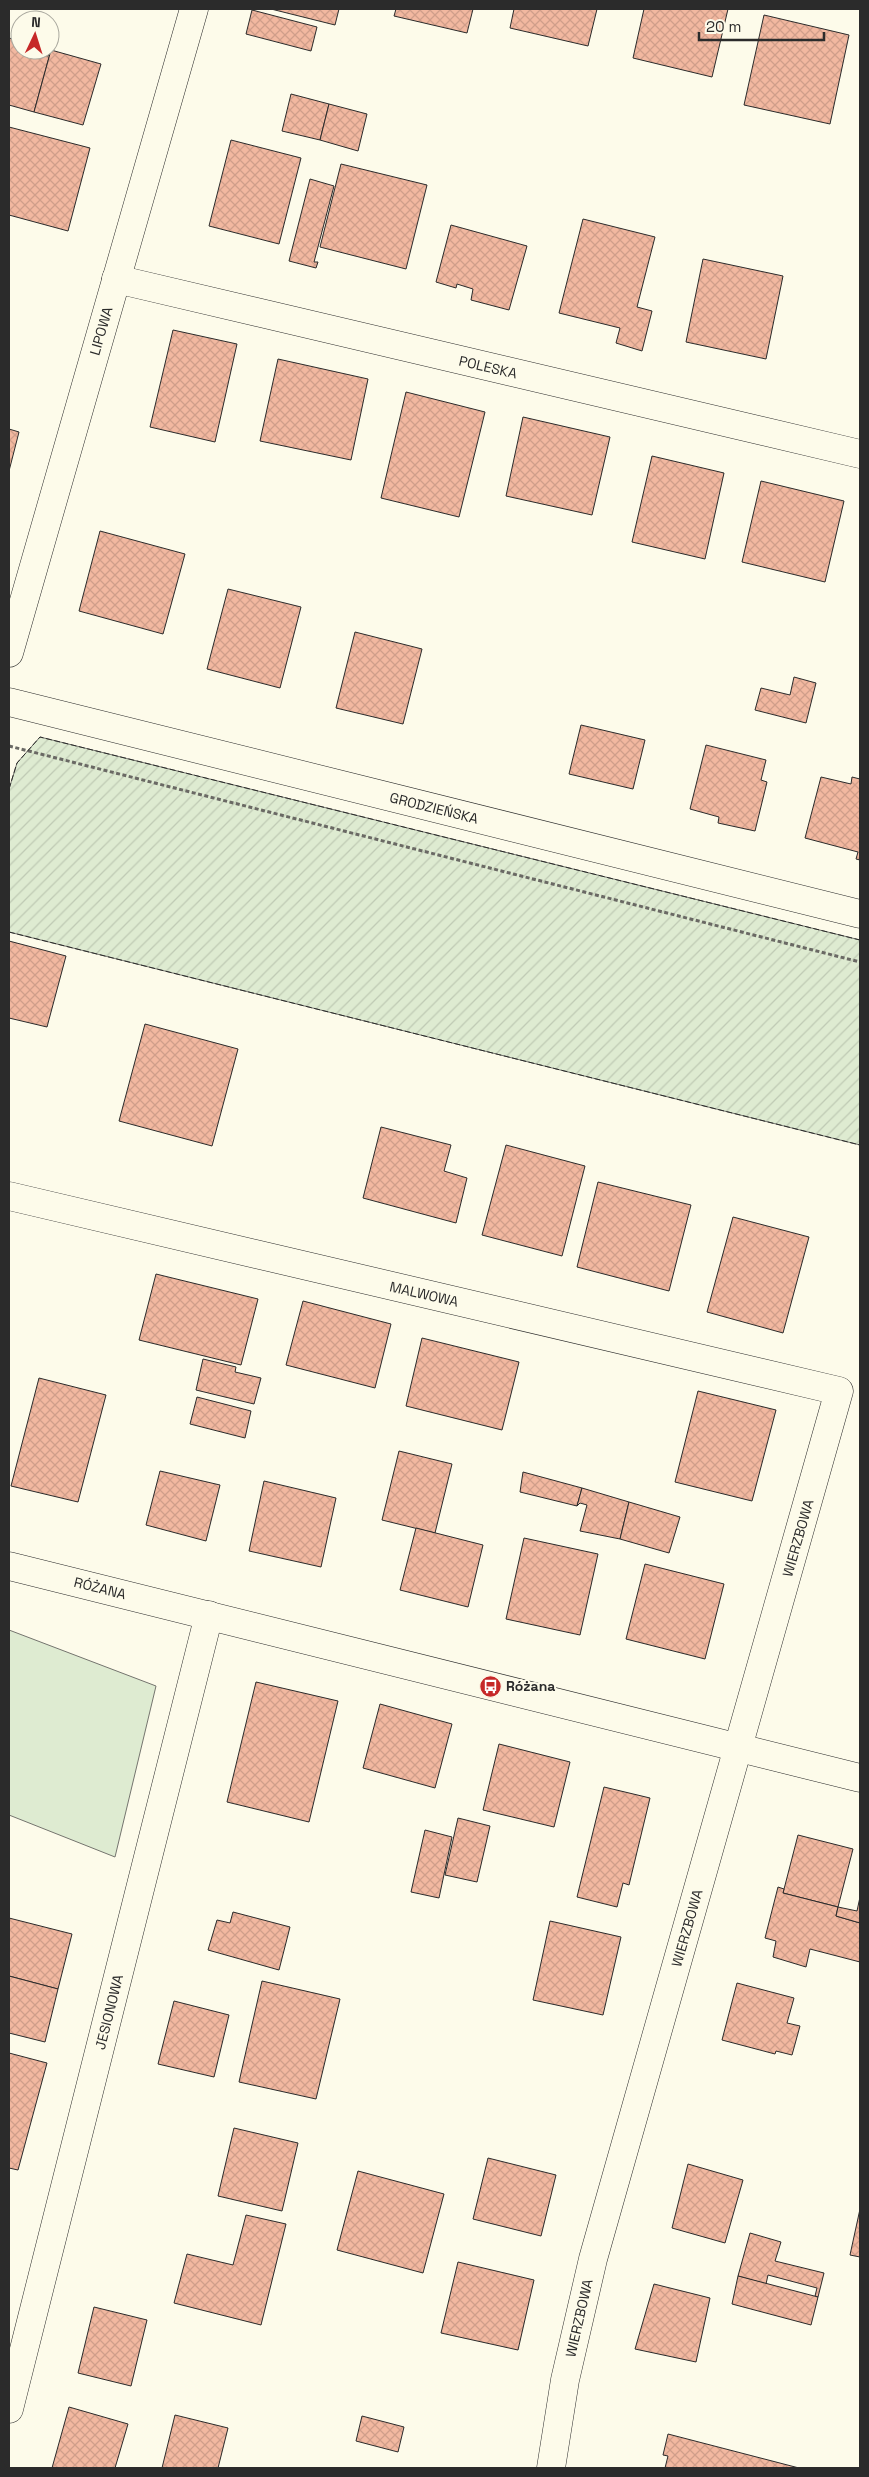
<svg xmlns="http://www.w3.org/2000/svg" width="869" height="2477" viewBox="0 0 869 2477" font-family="'Space Grotesk',sans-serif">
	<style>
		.garden { fill: url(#garden-furrows); stroke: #74746e }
		.pitch { fill: #deebd1; stroke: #74746e }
		.building { fill: url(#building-cross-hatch); stroke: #2b2b2b }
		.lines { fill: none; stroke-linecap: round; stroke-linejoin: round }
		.street-casing { stroke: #2b2b2b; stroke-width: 29 }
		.path { stroke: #6a6964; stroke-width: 3; stroke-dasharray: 4 2.5; stroke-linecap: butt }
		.street { stroke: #fdfbea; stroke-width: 28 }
		.fence { stroke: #2b2b2b; stroke-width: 1; stroke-dasharray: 6 2.5; stroke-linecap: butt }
		.labels { text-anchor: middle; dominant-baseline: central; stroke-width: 4; stroke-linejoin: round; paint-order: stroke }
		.street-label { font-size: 14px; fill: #2b2b2b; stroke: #fdfbea }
		.poi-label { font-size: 14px; font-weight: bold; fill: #2b2b2b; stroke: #fdfbea; text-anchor: start }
	</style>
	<defs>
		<pattern id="garden-furrows" width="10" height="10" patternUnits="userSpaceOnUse" patternTransform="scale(1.25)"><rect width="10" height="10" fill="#deebd1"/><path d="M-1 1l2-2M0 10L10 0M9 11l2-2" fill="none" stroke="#bfcab4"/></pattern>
		<pattern id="building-cross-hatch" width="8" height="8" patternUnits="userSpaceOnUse" patternTransform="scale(1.25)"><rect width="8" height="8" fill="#f2b8a0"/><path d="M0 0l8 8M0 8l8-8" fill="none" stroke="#d09e8a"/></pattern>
	</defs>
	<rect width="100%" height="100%" fill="#fdfbea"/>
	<polygon class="garden" points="40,737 860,940 860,1145 9,932 9,789 17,763"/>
	<polygon class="pitch" points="9,1630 156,1686 115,1857 9,1815"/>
	<g class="building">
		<polygon points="271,9 339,9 335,25"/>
		<polygon points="396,9 473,9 467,33 394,16"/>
		<polygon points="514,9 597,9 588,46 510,28"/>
		<polygon points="644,9 728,9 712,77 633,58"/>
		<polygon points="252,10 317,27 311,51 246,34"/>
		<polygon points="764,15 849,35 830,124 744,105"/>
		<polygon points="9,38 20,41 20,50 48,56 51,50 34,112 9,105"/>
		<polygon points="51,50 101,64 83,125 34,112"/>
		<polygon points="291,94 329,104 320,140 282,131"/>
		<polygon points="329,104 367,114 358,151 320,140"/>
		<polygon points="9,127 90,148 68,231 9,215"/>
		<polygon points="231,140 301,158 279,244 209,226"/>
		<polygon points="341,164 427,185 406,269 320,247"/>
		<polygon points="310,179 334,186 314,262 318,262 316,268 289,261"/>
		<polygon points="583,219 655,237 637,307 652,311 642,351 616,343 620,328 559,313"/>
		<polygon points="451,225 527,246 509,310 471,300 473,289 457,284 456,288 436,282"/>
		<polygon points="703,259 783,276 766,359 686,342"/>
		<polygon points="173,330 237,344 215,442 150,427"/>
		<polygon points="278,359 368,379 351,460 260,441"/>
		<polygon points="406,392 485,412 459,517 381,498"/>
		<polygon points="523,417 610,437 592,515 506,496"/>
		<polygon points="9,429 19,432 9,471"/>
		<polygon points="652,456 724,473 705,559 632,542"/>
		<polygon points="761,481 844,501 825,582 742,562"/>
		<polygon points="100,531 185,554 163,634 79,611"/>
		<polygon points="228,589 301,607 280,688 207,669"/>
		<polygon points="355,632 422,649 403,724 336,708"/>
		<polygon points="794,677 816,683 806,723 755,710 761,688 790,695"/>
		<polygon points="581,725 645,740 633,789 569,774"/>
		<polygon points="706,745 766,760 761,780 767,782 755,831 718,823 719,817 690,809"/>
		<polygon points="821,777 851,784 852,777 860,779 860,860 856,859 858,852 805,838"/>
		<polygon points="9,941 66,956 47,1027 9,1018"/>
		<polygon points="145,1024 238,1049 212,1146 119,1121"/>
		<polygon points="381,1127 451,1145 444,1171 467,1178 456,1223 363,1198"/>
		<polygon points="506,1145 585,1166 562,1256 482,1235"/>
		<polygon points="598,1182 691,1205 669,1291 577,1267"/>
		<polygon points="733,1217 809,1237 783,1333 707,1312"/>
		<polygon points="156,1274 258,1299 241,1365 139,1340"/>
		<polygon points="303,1301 391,1324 375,1388 286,1365"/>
		<polygon points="422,1338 519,1362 502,1430 406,1406"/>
		<polygon points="203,1359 236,1367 235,1372 261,1378 254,1404 196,1390"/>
		<polygon points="39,1378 106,1395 78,1502 11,1486"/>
		<polygon points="698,1391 776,1410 752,1501 675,1482"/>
		<polygon points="197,1397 251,1411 245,1438 190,1424"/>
		<polygon points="399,1451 452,1464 435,1533 382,1520"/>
		<polygon points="160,1471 220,1485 206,1541 146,1525"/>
		<polygon points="523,1472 582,1488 577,1506 520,1492"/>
		<polygon points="264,1481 336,1498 321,1567 249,1551"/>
		<polygon points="582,1488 629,1502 620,1539 580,1531 587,1505 580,1503 577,1506"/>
		<polygon points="629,1502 680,1517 669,1553 620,1539"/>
		<polygon points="416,1528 483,1545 468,1607 400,1590"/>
		<polygon points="524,1538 598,1554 580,1635 506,1619"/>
		<polygon points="645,1564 724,1584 705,1659 626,1639"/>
		<polygon points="256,1682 338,1701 309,1822 227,1802"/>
		<polygon points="380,1704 452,1724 435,1788 363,1768"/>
		<polygon points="499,1744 570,1762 554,1827 483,1810"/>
		<polygon points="604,1787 650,1798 629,1885 623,1883 617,1907 577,1897"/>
		<polygon points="458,1818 490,1826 477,1882 445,1875"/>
		<polygon points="425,1830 452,1837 439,1898 411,1892"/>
		<polygon points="798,1835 853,1849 838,1907 783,1893"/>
		<polygon points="778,1887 784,1889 783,1893 838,1907 836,1916 860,1923 860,1962 810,1949 806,1967 773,1957 776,1941 765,1938"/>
		<polygon points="860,1897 860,1923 836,1916 838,1907 857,1911"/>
		<polygon points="233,1912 290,1927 279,1970 208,1950 217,1920 230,1923"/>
		<polygon points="9,1918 72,1934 58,1989 9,1976"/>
		<polygon points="550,1921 621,1937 603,2015 533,2000"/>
		<polygon points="9,1976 58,1989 45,2042 9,2033"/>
		<polygon points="262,1981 340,1999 316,2099 239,2082"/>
		<polygon points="737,1983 794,1998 787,2023 800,2026 792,2055 776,2051 775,2054 722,2040"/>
		<polygon points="174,2001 229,2015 214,2077 158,2064"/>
		<polygon points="9,2053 47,2063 18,2170 9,2168"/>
		<polygon points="234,2128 298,2143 282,2211 218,2196"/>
		<polygon points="488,2158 556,2175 541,2236 473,2219"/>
		<polygon points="688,2164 743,2180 725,2243 672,2228"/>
		<polygon points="358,2171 444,2194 423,2273 337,2250"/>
		<polygon points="860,2209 860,2257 850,2255"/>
		<polygon points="246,2215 286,2224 261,2325 174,2303 187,2254 233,2265"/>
		<polygon points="750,2233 781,2242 775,2261 824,2273 818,2297 815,2296 817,2288 768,2275 766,2284 738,2276"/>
		<polygon points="458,2262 534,2280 518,2350 441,2333"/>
		<polygon points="738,2276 818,2297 811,2325 732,2304"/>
		<polygon points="654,2284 710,2298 696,2362 635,2349"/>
		<polygon points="94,2307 147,2320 131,2386 78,2373"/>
		<polygon points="69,2407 128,2424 115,2468 52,2468"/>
		<polygon points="175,2415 228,2428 218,2468 162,2468"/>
		<polygon points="362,2416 404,2427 398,2452 356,2441"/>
		<polygon points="668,2434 799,2468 665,2468 668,2456 663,2455"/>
	</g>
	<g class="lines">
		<defs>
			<g id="street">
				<polyline points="116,279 860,454"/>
				<polyline points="9,653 194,9"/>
				<polyline points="9,702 860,914"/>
				<polyline points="9,1196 839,1391 593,2259 565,2380 551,2468"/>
				<polyline points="9,1566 860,1778"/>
				<polyline points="9,2409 209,1615"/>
			</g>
		</defs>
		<use href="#street" class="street-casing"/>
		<polyline class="path" points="9,746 860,962"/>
		<use href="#street" class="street"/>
		<g class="fence">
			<polyline points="9,789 17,763 40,737 860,940"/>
			<polyline points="9,932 860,1145"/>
		</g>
	</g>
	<defs>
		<symbol id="bus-disc" viewBox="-11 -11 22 22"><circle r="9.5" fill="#c62828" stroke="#fdfbea"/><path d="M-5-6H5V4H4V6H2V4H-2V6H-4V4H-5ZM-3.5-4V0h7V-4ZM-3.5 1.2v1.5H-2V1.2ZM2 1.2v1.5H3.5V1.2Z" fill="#fff"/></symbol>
	</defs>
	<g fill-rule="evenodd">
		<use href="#bus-disc" x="478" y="1674" width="25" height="25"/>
	</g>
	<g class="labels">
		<g class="street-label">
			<text transform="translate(101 331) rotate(-74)">LIPOWA</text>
			<text transform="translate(488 367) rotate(13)">POLESKA</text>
			<text transform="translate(434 808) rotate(14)">GRODZIEŃSKA</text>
			<text transform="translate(424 1294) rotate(13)">MALWOWA</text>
			<text transform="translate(798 1538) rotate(-74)">WIERZBOWA</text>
			<text transform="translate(100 1588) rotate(14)">RÓŻANA</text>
			<text transform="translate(687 1928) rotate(-74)">WIERZBOWA</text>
			<text transform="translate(109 2012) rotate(-76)">JESIONOWA</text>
			<text transform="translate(579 2318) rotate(-77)">WIERZBOWA</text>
		</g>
		<g class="poi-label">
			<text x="506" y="1686">Różana</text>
		</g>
	</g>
	<rect width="869" height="2477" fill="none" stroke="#2b2b2b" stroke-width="20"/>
	<g transform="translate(35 35) rotate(4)"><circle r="24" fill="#fdfbea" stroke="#a9a89e"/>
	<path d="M0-4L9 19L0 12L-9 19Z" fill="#c62828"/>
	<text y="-8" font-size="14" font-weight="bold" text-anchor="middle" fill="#2b2b2b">N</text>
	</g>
	<path d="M699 32v8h125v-8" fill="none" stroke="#2b2b2b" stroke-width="2.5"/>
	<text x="706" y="32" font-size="15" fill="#2b2b2b" stroke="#fdfbea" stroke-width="4" paint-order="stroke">20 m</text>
</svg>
